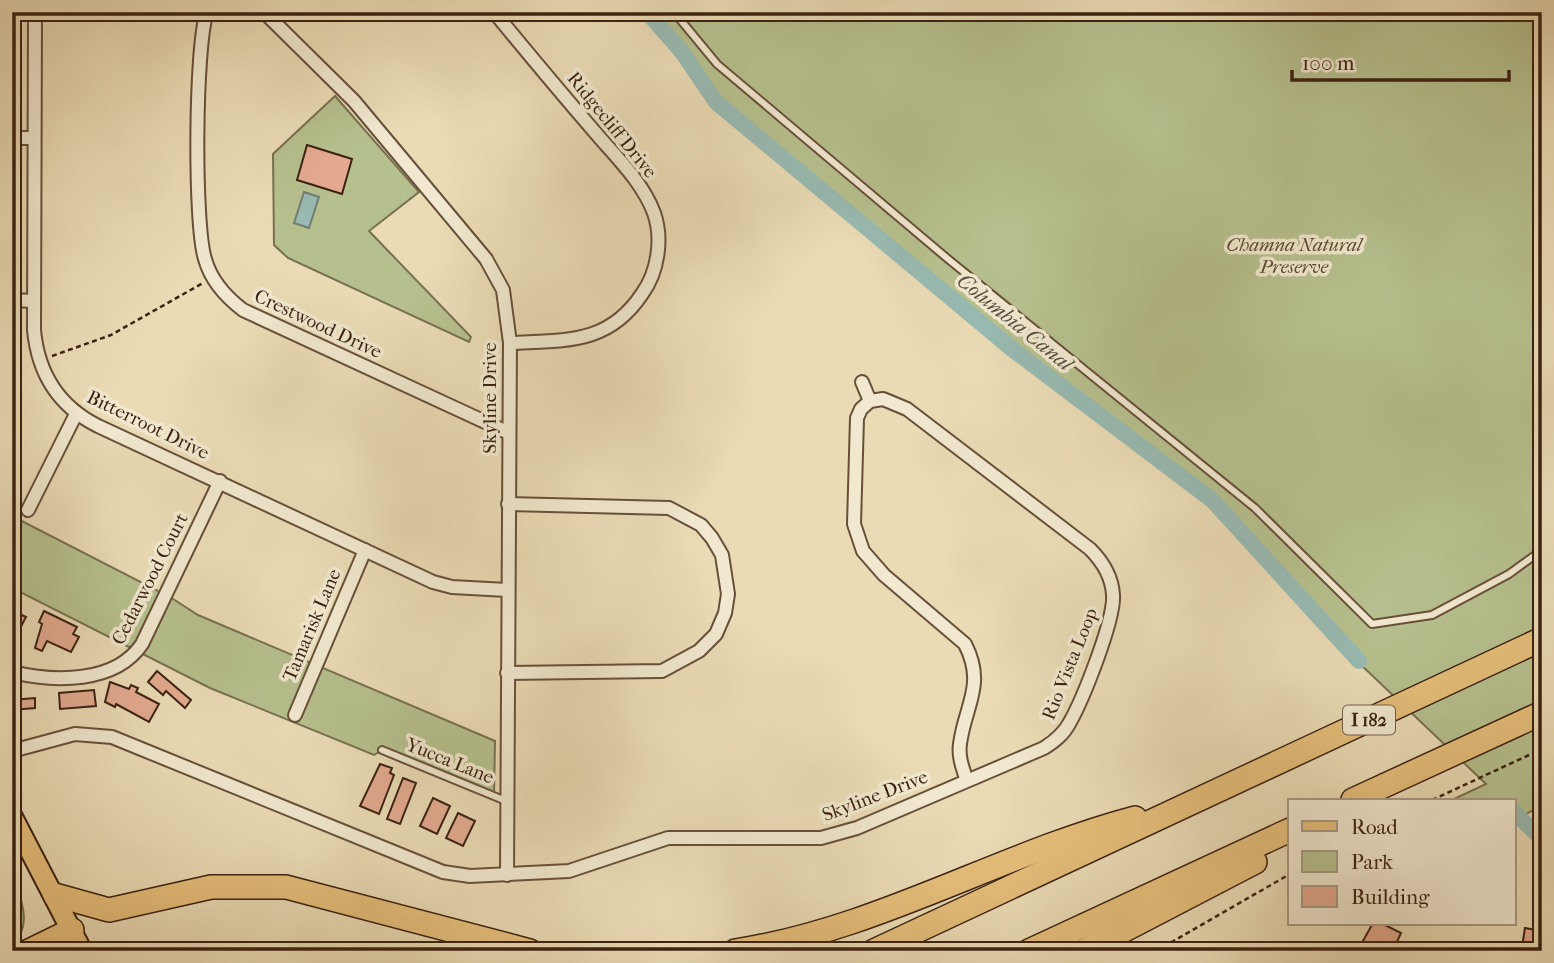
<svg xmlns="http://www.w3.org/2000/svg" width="1554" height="963" viewBox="0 0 1554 963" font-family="'IM FELL French Canon',serif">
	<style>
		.green { fill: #b6c08e; stroke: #787150; stroke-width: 2 }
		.water { fill: #98bab2; stroke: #737d72; stroke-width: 2 }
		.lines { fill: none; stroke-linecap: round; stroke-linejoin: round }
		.canal { stroke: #98bab2; stroke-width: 16 }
		.building { fill: #e3aa90; stroke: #3b2211; stroke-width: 2 }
		.lane-casing { stroke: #67503a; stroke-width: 10 }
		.street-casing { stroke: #67503a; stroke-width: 16 }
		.primary-casing { stroke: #3b2211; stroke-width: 23 }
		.highway-casing { stroke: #3b2211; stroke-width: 26 }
		.path { stroke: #3b2211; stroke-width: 2.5; stroke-dasharray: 5 3.5; stroke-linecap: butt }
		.lane { stroke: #f1e8cf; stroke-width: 6 }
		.street { stroke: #f1e8cf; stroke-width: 12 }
		.primary { stroke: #e5be7a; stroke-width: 19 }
		.highway { stroke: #e5be7a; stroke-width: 23 }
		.labels { text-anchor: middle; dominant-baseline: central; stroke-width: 7; stroke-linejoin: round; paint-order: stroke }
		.shield { fill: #f1e8cf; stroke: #725d4a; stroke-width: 2 }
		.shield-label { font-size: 18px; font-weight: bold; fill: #3b2211 }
		.street-label { font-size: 19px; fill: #3b2211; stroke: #f1e8cf }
		.park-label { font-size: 19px; font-style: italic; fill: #5a4a30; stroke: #f1e8cf }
		.water-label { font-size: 21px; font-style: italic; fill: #575041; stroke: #f1e8cf }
	</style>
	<rect width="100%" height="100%" fill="#eadbb5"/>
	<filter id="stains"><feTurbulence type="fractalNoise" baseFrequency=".00286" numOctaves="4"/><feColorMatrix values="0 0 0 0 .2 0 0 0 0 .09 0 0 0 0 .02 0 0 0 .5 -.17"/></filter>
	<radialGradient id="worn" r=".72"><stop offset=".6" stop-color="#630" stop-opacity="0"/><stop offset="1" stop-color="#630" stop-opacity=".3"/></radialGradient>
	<g class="green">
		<polygon points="647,12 1542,12 1542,805 1521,817 1514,810 1514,800 1452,800 1486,784 1358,662 1212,500 1012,349 716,102 682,52"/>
		<polygon points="335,96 419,192 369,231 471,337 469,342 288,258 274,245 273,154"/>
		<polygon points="12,516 170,597 198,615 495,741 494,796 382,750 374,755 210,688 12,588"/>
		<path d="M13,874C20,897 34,926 12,944Z"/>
	</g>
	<polygon class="water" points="304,192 319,197 309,228 294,223"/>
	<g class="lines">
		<g class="canal">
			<polyline points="647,12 682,52 716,102 1012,349 1212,500 1359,661"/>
			<polyline points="1514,812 1542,839"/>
		</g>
	</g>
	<g class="building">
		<polygon points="307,145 352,159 342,194 297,180"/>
		<polygon points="12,610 26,617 16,636 12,634"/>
		<polygon points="44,611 77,627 73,634 79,637 71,652 47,641 42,651 35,648 42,624 39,622"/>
		<polygon points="157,671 191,700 185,708 166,691 163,695 148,682"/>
		<polygon points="110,682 129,689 131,685 138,688 136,692 159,704 149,722 116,704 115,707 105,702"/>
		<polygon points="94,690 96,706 60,709 59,693"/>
		<polygon points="35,698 35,708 12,710 12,700"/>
		<polygon points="380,764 392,768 390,773 394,775 379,814 360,806"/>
		<polygon points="403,778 416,783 400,824 387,819"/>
		<polygon points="433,798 450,806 437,834 420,826"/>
		<polygon points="458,813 475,821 463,846 446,838"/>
		<polygon points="1373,923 1381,923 1401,933 1396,944 1403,947 1401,951 1366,951 1369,945 1363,941"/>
		<polygon points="1525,928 1542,931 1542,950 1522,947"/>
	</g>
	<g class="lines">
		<defs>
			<g id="lane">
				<polyline points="674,12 717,64 948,259 1255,508 1372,624 1432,615 1509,574 1542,550"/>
				<polyline points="382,750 506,801"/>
			</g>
			<g id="street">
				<path d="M35,12L34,330C38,373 58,406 98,426L433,582L452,587L507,590"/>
				<path d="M207,12C195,45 194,225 205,259C211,281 226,297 243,310L509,433"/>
				<polyline points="264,12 354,101 486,259 503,290 510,343 507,875"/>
				<path d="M494,12C527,52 560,92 594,131C615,156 642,181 654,213C663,239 658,272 642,294C608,345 565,340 510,343"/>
				<polyline points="12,138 34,138"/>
				<polyline points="12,300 33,301"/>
				<polyline points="862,382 870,401"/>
				<polyline points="28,510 76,414"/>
				<path d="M12,672C54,682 115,684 142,644L220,481"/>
				<polyline points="507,673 662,671 699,651 716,634 725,613 728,594 722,555 712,538 701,525 669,508 508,504"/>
				<polyline points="295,715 365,550"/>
				<path d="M12,751L75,734L112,737L443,872L470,876L569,871L668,838H821L857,828L1044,748C1055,741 1064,734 1070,722C1083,699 1115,619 1113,595C1112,576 1103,562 1090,549L907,409L883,399L870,401L861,409L857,418L854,524L863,551L884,575L965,644C986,685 965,705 960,744C958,757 963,769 967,781"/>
			</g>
			<polyline id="primary" points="12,816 82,951"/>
			<g id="highway">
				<polyline points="1353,800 1542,713"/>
				<polyline points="55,895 109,910 211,887 286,887 530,951"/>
				<polyline points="29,951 72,930"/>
				<path d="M735,951C876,930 999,854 1135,818"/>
				<polyline points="874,951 1542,639"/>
				<polyline points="1029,951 1290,830"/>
				<polyline points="1084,951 1255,862"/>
			</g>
		</defs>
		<use href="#lane" class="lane-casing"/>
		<use href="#street" class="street-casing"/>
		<use href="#primary" class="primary-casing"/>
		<use href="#highway" class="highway-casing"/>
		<g class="path">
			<polyline points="1356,12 1380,12"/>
			<polyline points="52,356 111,335 203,283"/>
			<polyline points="1432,800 1542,749"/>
			<polyline points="1156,951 1290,874"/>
		</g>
		<use href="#lane" class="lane"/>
		<use href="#street" class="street"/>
		<use href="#primary" class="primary"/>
		<use href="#highway" class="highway"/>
	</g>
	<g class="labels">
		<rect class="shield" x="1343" y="705.5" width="52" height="29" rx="5"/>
		<g class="shield-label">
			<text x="1369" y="720">I 182</text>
		</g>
		<g class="street-label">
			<text transform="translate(612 125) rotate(51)">Ridgecliff Drive</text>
			<text transform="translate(318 324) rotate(25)">Crestwood Drive</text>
			<text transform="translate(490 398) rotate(-90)">Skyline Drive</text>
			<text transform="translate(148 425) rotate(26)">Bitterroot Drive</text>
			<text transform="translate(150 579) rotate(-63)">Cedarwood Court</text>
			<text transform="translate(312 625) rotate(-67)">Tamarisk Lane</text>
			<text transform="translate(1070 664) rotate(-68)">Rio Vista Loop</text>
			<text transform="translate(450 761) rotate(22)">Yucca Lane</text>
			<text transform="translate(875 796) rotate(-21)">Skyline Drive</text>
		</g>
		<g class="park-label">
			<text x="1294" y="245">Chamna Natural<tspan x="1294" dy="22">Preserve</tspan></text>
		</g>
		<g class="water-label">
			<text transform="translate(1015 322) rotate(39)">Columbia Canal</text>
		</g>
	</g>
	<rect width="1554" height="963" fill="none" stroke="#eadbb5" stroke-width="42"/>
	<rect x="14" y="14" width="1526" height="935" fill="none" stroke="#3b2211" stroke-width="3.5"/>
	<rect x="21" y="21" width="1512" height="921" fill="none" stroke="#3b2211" stroke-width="2"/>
	<rect x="1288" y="799" width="228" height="126" fill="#f1e8cf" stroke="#a89983" stroke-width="2"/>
	<rect x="1302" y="821" width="35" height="10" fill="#e5be7a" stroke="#a89983" stroke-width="2"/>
	<text x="1351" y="834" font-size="21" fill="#3b2211">Road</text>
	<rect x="1302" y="851" width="35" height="21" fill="#b6c08e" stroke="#a89983" stroke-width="2"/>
	<text x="1351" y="869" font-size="21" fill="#3b2211">Park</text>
	<rect x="1302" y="886" width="35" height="21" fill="#e3aa90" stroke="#a89983" stroke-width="2"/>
	<text x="1351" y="904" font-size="21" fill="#3b2211">Building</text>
	<path d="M1292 70v10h217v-10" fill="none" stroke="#3b2211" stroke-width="3.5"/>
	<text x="1302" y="70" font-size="21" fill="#3b2211" stroke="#f1e8cf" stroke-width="5" paint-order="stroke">100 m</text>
	<rect width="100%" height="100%" filter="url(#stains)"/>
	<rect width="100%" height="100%" fill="url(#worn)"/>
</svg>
